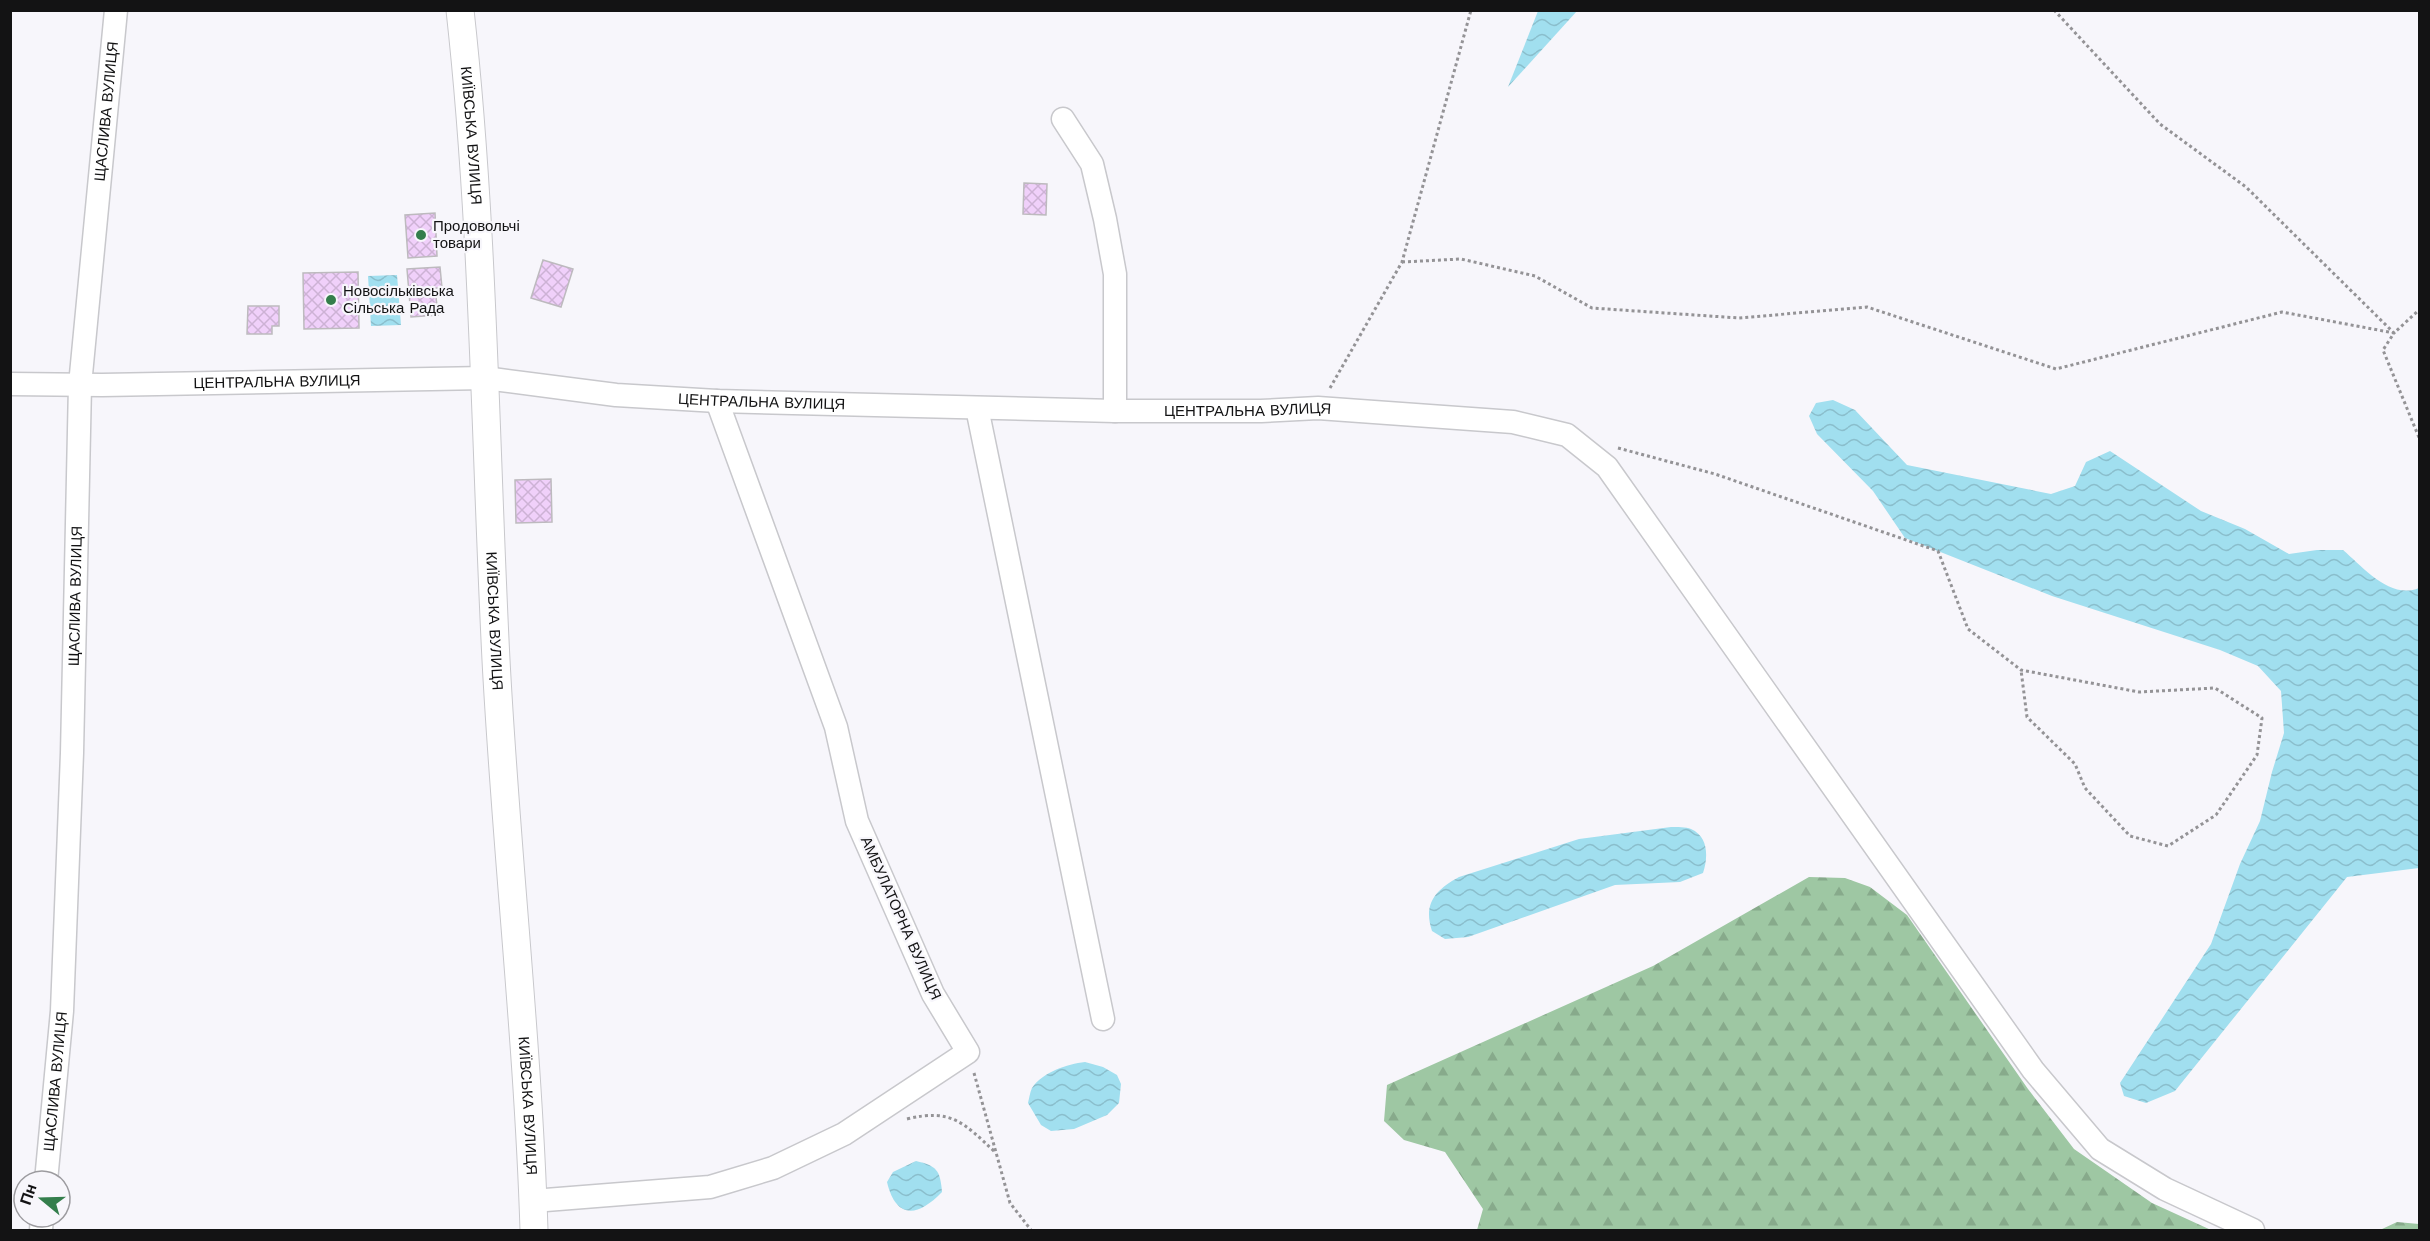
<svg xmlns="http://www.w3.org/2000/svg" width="2430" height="1241" viewBox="0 0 2430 1241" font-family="'Work Sans',sans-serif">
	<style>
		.forest { fill: url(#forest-firs) }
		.water { fill: url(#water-waves) }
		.building { fill: url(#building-cross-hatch); stroke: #bdbabe; stroke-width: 1.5 }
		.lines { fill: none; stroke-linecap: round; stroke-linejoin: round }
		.minor-casing { stroke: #c8c8cc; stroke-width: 25 }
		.tertiary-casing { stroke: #c8c8cc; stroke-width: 29 }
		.path { stroke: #949396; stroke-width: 3; stroke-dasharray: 3 3; stroke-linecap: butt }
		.minor { stroke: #fff; stroke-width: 22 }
		.tertiary { stroke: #fff; stroke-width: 27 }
		.poi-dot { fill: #347e4c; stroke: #f7f6fb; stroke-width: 2 }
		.labels { text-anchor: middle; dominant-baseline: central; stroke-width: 4.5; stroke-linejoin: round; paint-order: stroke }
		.street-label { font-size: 15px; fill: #131314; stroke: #f7f6fb }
		.poi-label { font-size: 15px; fill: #131314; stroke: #f7f6fb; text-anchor: start }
	</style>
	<defs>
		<pattern id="forest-firs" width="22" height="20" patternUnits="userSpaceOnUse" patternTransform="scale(1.5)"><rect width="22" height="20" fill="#9ec7a3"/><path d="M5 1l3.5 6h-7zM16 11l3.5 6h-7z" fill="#87aa8b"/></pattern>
		<pattern id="water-waves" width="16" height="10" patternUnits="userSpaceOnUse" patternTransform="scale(1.5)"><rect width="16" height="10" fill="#a1dfef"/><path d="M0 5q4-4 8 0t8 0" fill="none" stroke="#8abecc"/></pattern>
		<pattern id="building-cross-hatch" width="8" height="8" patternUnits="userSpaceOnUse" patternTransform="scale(1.5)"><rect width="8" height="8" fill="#f0d0fa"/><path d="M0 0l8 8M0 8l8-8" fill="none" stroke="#cdb2d5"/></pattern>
	</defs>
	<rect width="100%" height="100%" fill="#f7f6fb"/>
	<g class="forest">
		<polygon points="1809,877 1845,878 1870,887 1907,915 2028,1089 2074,1149 2152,1203 2211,1230 1477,1230 1483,1209 1445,1152 1404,1140 1384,1121 1387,1085 1653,966"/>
		<polygon points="2397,1222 2419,1224 2419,1230 2380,1230"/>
	</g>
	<g class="water">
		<polygon points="1538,11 1577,11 1508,87"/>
		<polygon points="397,275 401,325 371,326 368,276"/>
		<path d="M1833,400L1855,410L1907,465L2051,494L2075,486L2086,462L2110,451L2201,511L2245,529L2289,554L2317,550H2343C2363,567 2390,600 2419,588V868L2347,877L2175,1091L2146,1103L2124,1096L2120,1083L2211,944L2240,864L2260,821L2272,772L2284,733L2281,691L2258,666L2220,650L2052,596L1905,538L1873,491L1817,434L1809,416L1816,403Z"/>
		<path d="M1671,827C1677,827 1686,827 1691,829C1709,837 1708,858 1703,873L1680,882L1615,885L1468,937L1445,939L1432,931C1423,904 1435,890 1459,877L1579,839Z"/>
		<path d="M1085,1062L1103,1067L1117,1075L1121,1084L1119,1103L1107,1115L1074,1129L1051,1131L1041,1125L1028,1103C1029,1099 1030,1092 1032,1088C1043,1072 1067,1064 1085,1062Z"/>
		<path d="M916,1161C937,1166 940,1170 942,1192C918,1217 896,1220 887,1182L893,1172Z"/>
	</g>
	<g class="building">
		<polygon points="1024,183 1047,184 1046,215 1023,214"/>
		<polygon points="435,213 437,256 408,258 405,215"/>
		<polygon points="543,260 573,269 561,307 531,298"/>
		<polygon points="440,267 442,288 435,288 438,315 411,317 407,269"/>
		<polygon points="358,272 359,328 304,329 303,273"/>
		<polygon points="248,306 279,306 279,326 272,326 272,334 247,334"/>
		<polygon points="551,479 552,522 516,523 515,480"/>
	</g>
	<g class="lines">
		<defs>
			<g id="minor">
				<polyline points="1063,119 1092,164 1105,219 1115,274 1115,411"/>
				<path id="s1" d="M10,384L102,385L485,378L616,395L717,401L1115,411H1261L1318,408L1513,422L1567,435L1607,467L2033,1070L2100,1149L2165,1189L2253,1230"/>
				<polyline points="977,408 1103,1019"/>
				<path id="s2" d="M46,1181L62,1011L72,753L80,385L116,10"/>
				<polyline points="533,1201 710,1187 773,1168 844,1134 968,1052 933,994 857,821 836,727 717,401"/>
				<polyline points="41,1230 42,1217"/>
			</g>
			<g id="tertiary">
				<path id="s3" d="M460,10C484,226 485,444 496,660C506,851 528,1040 534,1230"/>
			</g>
		</defs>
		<use href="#minor" class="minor-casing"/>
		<use href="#tertiary" class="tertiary-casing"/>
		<g class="path">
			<polyline points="2054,10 2160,124 2246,187 2394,333 2383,350 2420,440"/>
			<polyline points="1402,262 1461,259 1535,276 1592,308 1739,318 1867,307 2056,369 2282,312 2394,333 2420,309"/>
			<polyline points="1330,388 1402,262 1471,10"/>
			<polyline points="1618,448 1715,474 1938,551 1968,629 2021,670 2139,692 2215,688 2262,718 2257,755 2216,815 2168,846 2130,836 2085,788 2075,764 2027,717 2021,670"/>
			<polyline points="974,1073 1010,1203 1031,1230"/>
			<path d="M907,1119C951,1108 964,1123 995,1152"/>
		</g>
		<use href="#minor" class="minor"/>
		<use href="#tertiary" class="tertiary"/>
	</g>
	<g class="poi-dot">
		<circle cx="421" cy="235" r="6"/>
		<circle cx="331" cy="300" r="6"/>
	</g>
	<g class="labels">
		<g class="street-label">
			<text stroke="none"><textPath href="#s2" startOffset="1072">ЩАСЛИВА ВУЛИЦЯ</textPath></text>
			<text stroke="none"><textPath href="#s3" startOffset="126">КИЇВСЬКА ВУЛИЦЯ</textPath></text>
			<text stroke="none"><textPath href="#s1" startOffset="267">ЦЕНТРАЛЬНА ВУЛИЦЯ</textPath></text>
			<text stroke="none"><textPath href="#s1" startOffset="753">ЦЕНТРАЛЬНА ВУЛИЦЯ</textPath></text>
			<text stroke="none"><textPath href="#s1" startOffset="1239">ЦЕНТРАЛЬНА ВУЛИЦЯ</textPath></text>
			<text stroke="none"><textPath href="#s2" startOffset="586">ЩАСЛИВА ВУЛИЦЯ</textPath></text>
			<text stroke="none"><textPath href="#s3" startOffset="612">КИЇВСЬКА ВУЛИЦЯ</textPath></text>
			<text transform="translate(901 918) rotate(66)">АМБУЛАТОРНА ВУЛИЦЯ</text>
			<text stroke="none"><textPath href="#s2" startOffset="100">ЩАСЛИВА ВУЛИЦЯ</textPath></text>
			<text stroke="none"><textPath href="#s3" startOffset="1098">КИЇВСЬКА ВУЛИЦЯ</textPath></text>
		</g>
		<g class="poi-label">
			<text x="433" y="226">Продовольчі<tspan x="433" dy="17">товари</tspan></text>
			<text x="343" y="291">Новосільківська<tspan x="343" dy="17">Сільська Рада</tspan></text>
		</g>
	</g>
	<rect width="2430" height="1241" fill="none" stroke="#131314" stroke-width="24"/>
	<g transform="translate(42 1199) rotate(289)"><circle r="28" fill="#f7f6fb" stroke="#9c9b9f" stroke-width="1.5"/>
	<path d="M0-4.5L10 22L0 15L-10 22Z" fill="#347e4c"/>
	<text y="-9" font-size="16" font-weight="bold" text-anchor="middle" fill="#131314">Пн</text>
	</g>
</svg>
